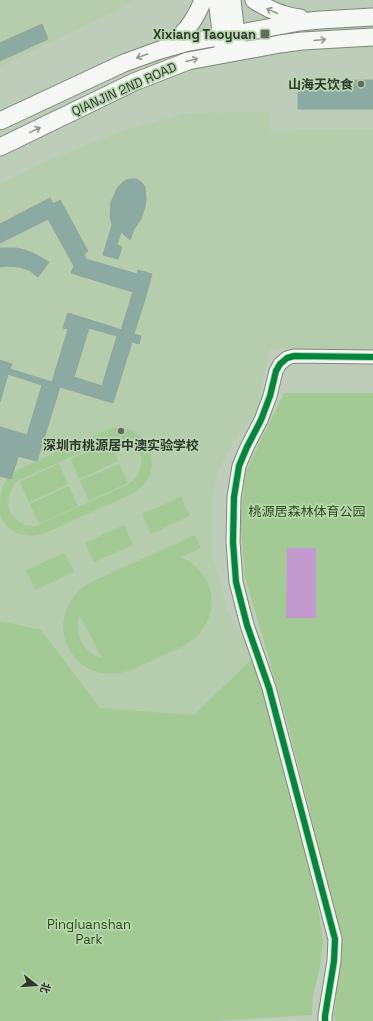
<svg xmlns="http://www.w3.org/2000/svg" width="373" height="1021" viewBox="0 0 373 1021" font-family="'Space Grotesk','Noto Sans SC',sans-serif">
	<style>
		.built { fill: #b5cdac }
		.green { fill: #a3c995; fill-rule: evenodd }
		.water { fill: #c29acf }
		.building { fill: #8aaaa2; stroke: #94a59c; fill-rule: evenodd }
		.lines { fill: none; stroke-linecap: round; stroke-linejoin: round }
		.minor-casing { stroke: #7d8879; stroke-width: 15 }
		.major-casing { stroke: #7d8879; stroke-width: 19 }
		.minor { stroke: #f5f8f4; stroke-width: 13 }
		.major { stroke: #f5f8f4; stroke-width: 17 }
		.cycleway-casing { stroke: #bad5b1; stroke-width: 8 }
		.cycleway { stroke: #00873e; stroke-width: 6 }
		.oneway { stroke: #929890 }
		.poi-dot { fill: #606d5d; stroke: #bad5b1; stroke-width: 1.5 }
		.labels { text-anchor: middle; dominant-baseline: central; stroke-width: 3.5; stroke-linejoin: round; paint-order: stroke }
		.poi-label { font-size: 13px; font-weight: bold; fill: #2e392b; stroke: #bad5b1; text-anchor: end }
		.street-label { font-size: 13px; fill: #2e392b; stroke: #bad5b1 }
		.park-label { font-size: 13px; fill: #265013; stroke: #bad5b1 }
	</style>
	<rect width="100%" height="100%" fill="#becdb9"/>
	<g class="built">
		<polygon points="0,0 134,0 123,8 0,66"/>
		<polygon points="270,112 270,130 373,129 373,348 270,349 256,411 227,452 217,475 213,498 213,557 228,612 253,658 194,715 99,708 41,631 0,621 0,184 54,158 124,130 188,113"/>
	</g>
	<g class="green">
		<polygon points="284,393 373,393 373,1021 336,1021 334,1015 342,940 287,721 245,577 240,519 245,473"/>
		<path d="M111,428C116,428 121,428 127,429C147,434 157,458 149,477C145,485 139,490 132,494L45,533C27,539 8,534 0,515C0,493 0,482 17,470L104,431ZM113,438C143,436 152,470 127,485L36,526C9,527 0,501 17,481Z"/>
		<polygon points="110,442 118,461 79,479 71,459"/>
		<polygon points="59,464 68,484 29,502 20,482"/>
		<polygon points="119,464 128,483 89,501 80,481"/>
		<polygon points="69,486 78,506 39,524 30,504"/>
		<polygon points="181,497 190,516 151,534 142,514"/>
		<polygon points="124,525 133,545 94,562 85,543"/>
		<path d="M195,535L201,548L181,557C221,576 222,624 184,646L131,670C70,691 36,614 91,582ZM79,616H80L102,658C83,653 75,634 79,616Z"/>
		<polygon points="65,553 74,572 35,590 26,570"/>
		<polygon points="0,621 41,630 100,708 194,715 253,658 260,676 318,906 323,942 320,967 313,995 312,1015 214,1021 0,1021"/>
	</g>
	<polygon class="water" points="287,548 316,548 316,618 286,618"/>
	<g class="building">
		<polygon points="42,24 48,39 0,61 0,43"/>
		<polygon points="373,80 373,109 298,109 298,81"/>
		<polygon points="131,179 137,179 142,183 145,187 146,200 145,207 141,219 134,229 130,240 121,232 117,245 122,247 118,259 103,255 112,225 110,217 111,202 117,189 121,184 126,180"/>
		<polygon points="50,198 53,204 60,200 88,251 84,254 86,259 137,274 138,270 152,274 146,296 71,273 74,266 48,219 0,243 0,224"/>
		<polygon points="0,248 16,248 25,250 33,253 49,262 38,277 29,270 19,267 8,266 0,267"/>
		<polygon points="133,292 146,296 134,334 121,330"/>
		<path d="M68,313L141,336L139,344L132,342L113,403L60,387L37,461L18,456L20,451L0,445V427L27,435L42,385L8,374L0,402V360L12,364L10,369L52,382L68,329L63,328ZM89,328L117,336L102,386L74,377Z"/>
		<polygon points="0,445 20,451 11,479 0,476"/>
	</g>
	<g class="lines">
		<defs>
			<polyline id="minor" points="325,1021 325,1016 334,961 335,939 269,688 247,625 236,582 233,542 234,497 239,466 247,447 261,420 270,396 276,371 280,364 287,358 294,356 373,357"/>
			<g id="major">
				<polyline points="217,0 223,47"/>
				<polyline points="232,0 237,43"/>
				<path d="M254,0C269,10 282,16 300,18"/>
				<path d="M168,45C185,35 196,18 203,0"/>
				<polyline points="0,121 124,63 160,50 185,43 300,22 320,20 373,17"/>
				<polyline points="0,147 134,82 188,61 280,44 302,41 373,37"/>
			</g>
		</defs>
		<use href="#minor" class="minor-casing"/>
		<use href="#major" class="major-casing"/>
		<use href="#minor" class="minor"/>
		<use href="#major" class="major"/>
		<defs>
			<polyline id="cycleway" points="325,1021 325,1016 334,961 335,939 269,688 247,625 236,582 233,542 234,497 239,466 247,447 261,420 270,396 276,371 280,364 287,358 294,356 373,357"/>
		</defs>
		<use href="#cycleway" class="cycleway-casing"/>
		<use href="#cycleway" class="cycleway"/>
	</g>
	<defs><path id="oneway-shaft" d="M-6 0H5M1.5-3L5.5 0L1.5 3" fill="none" stroke-width="1.6" stroke-linecap="round" stroke-linejoin="round"/></defs>
	<g class="oneway">
		<use href="#oneway-shaft" transform="translate(272 11) rotate(-155)"/>
		<use href="#oneway-shaft" transform="translate(320 40) rotate(-5)"/>
		<use href="#oneway-shaft" transform="translate(142 56) rotate(160)"/>
		<use href="#oneway-shaft" transform="translate(192 60) rotate(-14)"/>
		<use href="#oneway-shaft" transform="translate(35 130) rotate(-26)"/>
	</g>
	<g class="poi-dot">
		<rect x="260" y="29" width="10" height="10" rx="2"/>
		<circle cx="361" cy="84" r="4"/>
		<circle cx="121" cy="431" r="4"/>
	</g>
	<g class="labels">
		<g class="poi-label">
			<text x="256" y="34">Xixiang Taoyuan</text>
			<text x="353" y="84">山海天饮食</text>
			<text x="121" y="445" text-anchor="middle">深圳市桃源居中澳实验学校</text>
		</g>
		<g class="street-label">
			<text transform="translate(124 89) rotate(-24)">QIANJIN 2ND ROAD</text>
		</g>
		<g class="park-label">
			<text x="307" y="511">桃源居森林体育公园</text>
			<text x="89" y="924">Pingluanshan<tspan x="89" dy="15">Park</tspan></text>
		</g>
	</g>
	<g transform="translate(36 985) rotate(107)" stroke="#bad5b1" stroke-width="3" paint-order="stroke">
	<path d="M0-3L7 15L0 10L-7 15Z" fill="#2e392b"/>
	<text y="-6" font-size="11" font-weight="bold" text-anchor="middle" fill="#2e392b">北</text>
	</g>
</svg>
